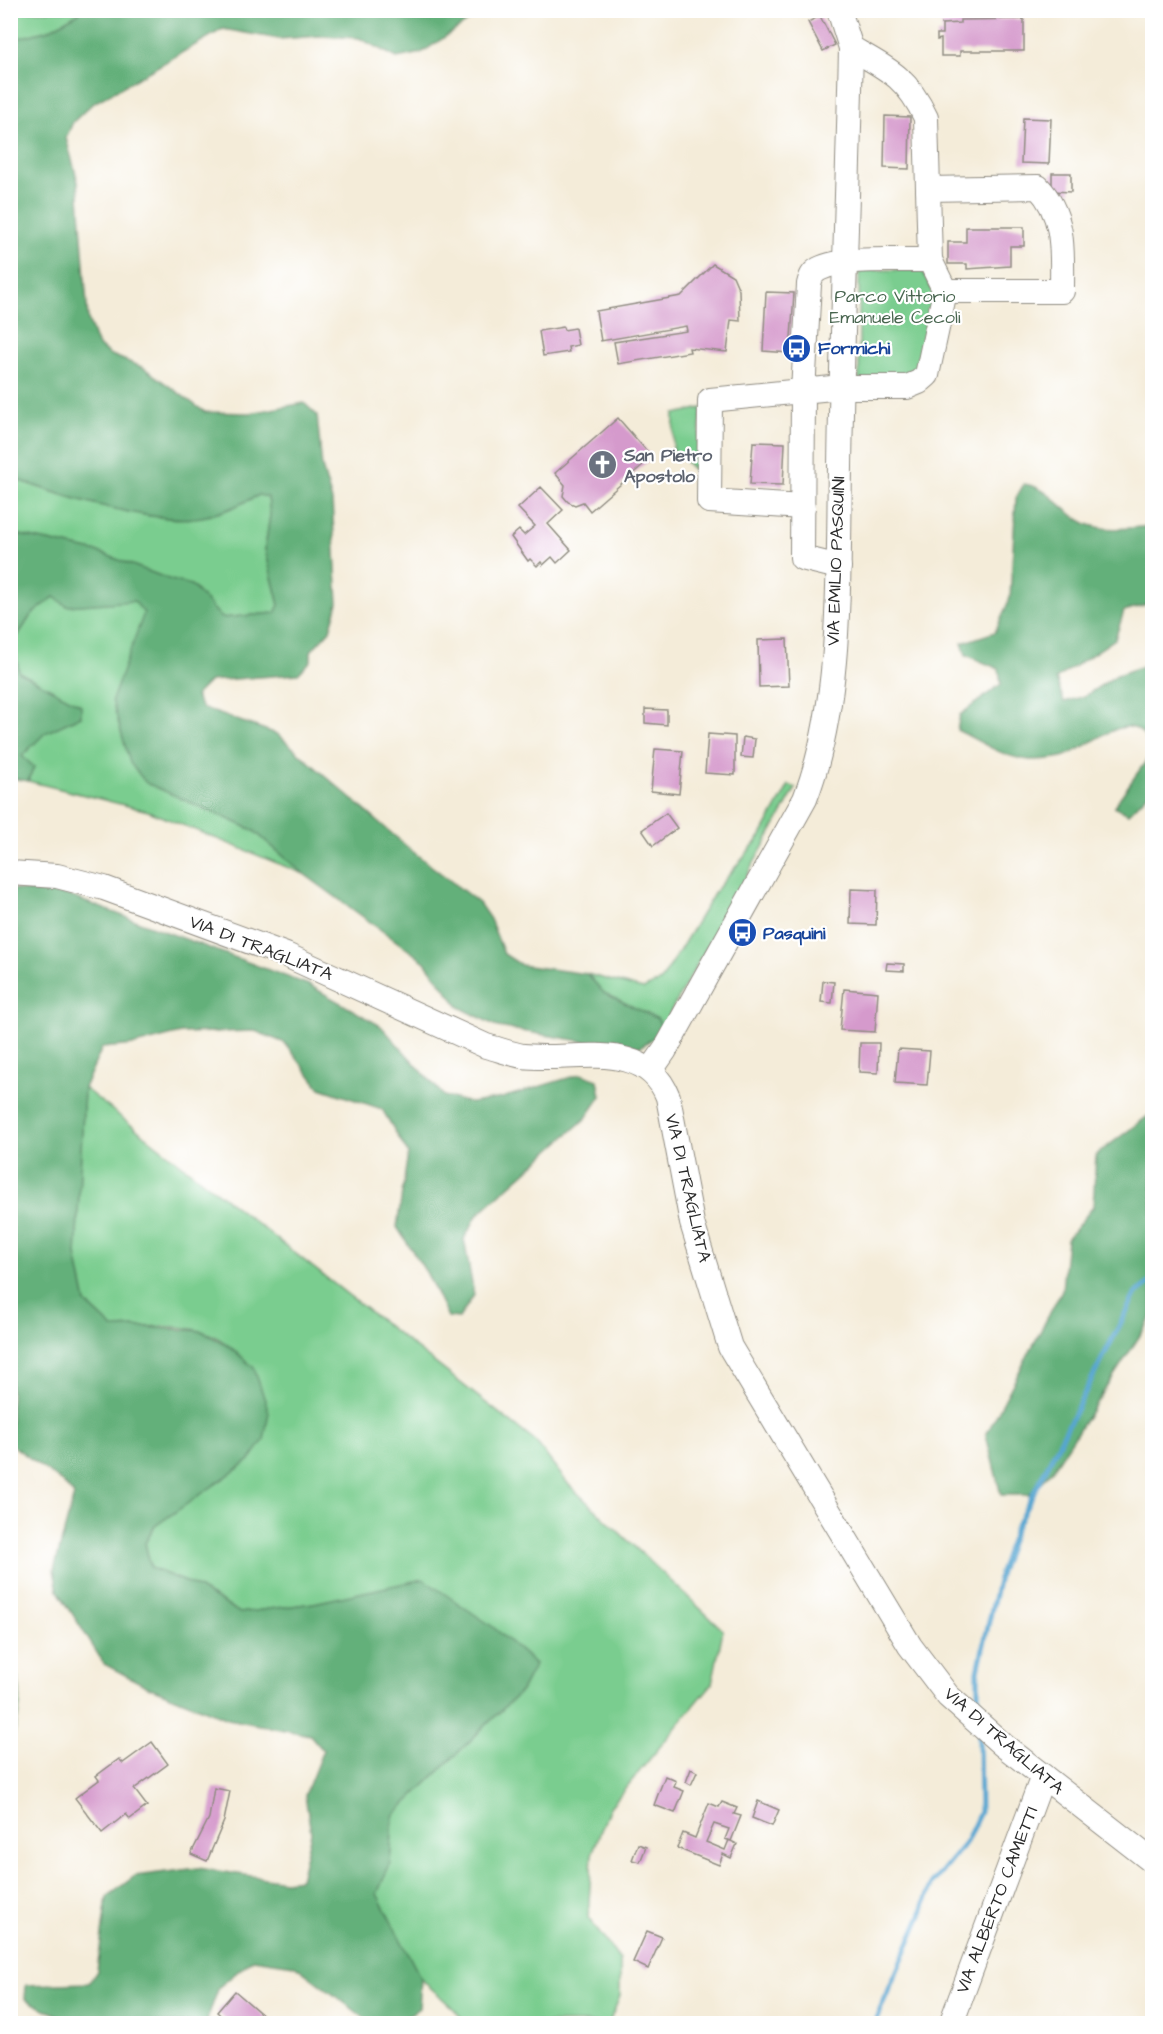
<svg xmlns="http://www.w3.org/2000/svg" width="1163" height="2034" viewBox="0 0 1163 2034" font-family="'Architects Daughter',sans-serif">
	<style>
		.green { fill: #7acd8f; stroke: #527c5d; stroke-width: 1.5 }
		.forest { fill: #63b07a; stroke: #476e52; stroke-width: 1.5 }
		.lines { fill: none; stroke-linecap: round; stroke-linejoin: round }
		.stream { stroke: #57a6d1; stroke-width: 5 }
		.building { fill: #d59acc }
		.minor-casing { stroke: #908c82; stroke-width: 26 }
		.minor { stroke: #fff; stroke-width: 24 }
		.labels { text-anchor: middle; dominant-baseline: central; stroke-width: 4.5; stroke-linejoin: round; paint-order: stroke }
		.park-label { font-size: 18px; fill: #47644e; stroke: #fff }
		.transit-label { font-size: 18px; font-weight: bold; fill: #164399; stroke: #fff; text-anchor: start }
		.worship-label { font-size: 18px; font-weight: bold; fill: #5b616d; stroke: #fff; text-anchor: start }
		.street-label { font-size: 18px; fill: #2b2b2b; stroke: #fff }
	</style>
	<rect width="100%" height="100%" fill="#fff"/>
	<filter id="ink" filterUnits="userSpaceOnUse"><feTurbulence type="fractalNoise" baseFrequency=".0167" numOctaves="2"/><feDisplacementMap in="SourceGraphic" scale="12" xChannelSelector="R" yChannelSelector="G"/><feConvolveMatrix kernelMatrix="1 2 1 2 8 2 1 2 1" color-interpolation-filters="sRGB"/></filter>
	<filter id="wash" filterUnits="userSpaceOnUse"><feTurbulence type="fractalNoise" baseFrequency=".008" numOctaves="4" result="noise"/><feDisplacementMap in="SourceGraphic" scale="24" xChannelSelector="R" yChannelSelector="G"/><feGaussianBlur stdDeviation="1.35" result="paint"/><feColorMatrix in="noise" values="0 0 0 0 0 0 0 0 0 0 0 0 0 0 0 0 0 1.4 0 .05"/><feComposite in="paint" operator="in"/></filter>
	<g filter="url(#wash)">
		<rect width="100%" height="100%" fill="#f4ecd9"/>
		<g class="green">
			<polygon points="11,11 82,11 49,30 11,40"/>
			<polygon points="859,270 922,270 934,294 920,365 909,377 859,382"/>
			<polygon points="702,408 696,472 673,449 674,414"/>
			<path d="M10,477C54,494 149,523 194,518C217,515 239,505 259,495L268,497L270,515L265,549L279,605L275,613L222,618L191,585L171,580L98,552L11,533Z"/>
			<polygon points="54,597 67,606 134,600 144,613 147,783 253,830 304,874 148,811 28,781 34,767 21,756 45,733 81,716 19,672 14,642 31,615"/>
			<polygon points="789,785 796,788 671,1011 663,1032 658,1019 604,993 587,974 643,989 661,981 715,892 760,837"/>
			<path d="M84,1088L536,1442L569,1485L723,1630L712,1684L610,1807L592,1854L588,1918L620,1960V1996L609,2023H465L455,2010L421,1979L377,1894L390,1863L393,1816L521,1691L535,1664L493,1627L423,1580L314,1603L240,1613L191,1584L151,1568L145,1543L155,1526L250,1460L254,1368C239,1355 222,1336 201,1331C176,1324 139,1327 113,1328L86,1303L76,1255Z"/>
			<path d="M11,1664C28,1689 18,1720 11,1746Z"/>
		</g>
		<g class="forest">
			<path d="M82,11H493L472,19L421,53L397,58L359,38L320,36L279,39L223,29L92,104L73,122L66,138L78,182L88,319L97,344L109,354L144,368L205,412L250,413L304,403L317,415L322,467L332,501L338,603L330,630L311,651V661L298,674L210,681L195,696L202,708L277,734L412,851L479,903L490,919L504,954L521,965L587,974L604,993L658,1019L663,1032L640,1047L586,1042L498,1027L459,1007L425,962L304,874L253,830L146,783L130,763L112,700L144,613L134,601L67,606L54,597L31,615L14,642L19,672L81,705V716L45,733L22,756L34,767L28,781L11,778V533L98,552L171,580L191,585L222,618L275,613L279,605L265,549L270,515L268,497L259,495C239,505 217,516 194,518C149,523 54,494 11,477V40L49,30Z"/>
			<path d="M1024,484C1051,487 1063,514 1087,524C1107,532 1131,528 1152,526V606L1148,604L1124,611L1115,639L1056,679L1064,702L1085,696L1117,675L1152,663V790L1128,814L1114,806L1151,754C1139,696 1092,748 1062,757C1053,759 1039,760 1030,760C1003,758 980,741 957,730L960,715L1001,684L999,669L966,655L962,643L995,632L1010,598L1016,498Z"/>
			<polygon points="11,889 67,895 309,985 381,1026 444,1096 471,1103 502,1098 581,1074 598,1080 601,1096 586,1118 478,1214 464,1239 474,1295 459,1318 448,1317 426,1272 397,1227 408,1153 382,1109 320,1088 285,1043 255,1031 181,1033 135,1045 102,1048 84,1088 76,1255 86,1303 113,1328 146,1327 202,1331 230,1347 254,1368 269,1412 264,1440 250,1460 155,1526 145,1543 151,1568 191,1584 240,1613 314,1603 423,1579 493,1627 535,1664 521,1691 393,1816 390,1863 377,1894 421,1979 419,2008 400,2021 370,2022 294,1965 253,1959 219,1987 207,2020 209,2023 73,2023 25,1999 26,1985 89,1983 97,1971 107,1897 135,1876 198,1868 285,1881 300,1879 311,1833 305,1795 323,1750 310,1735 228,1719 148,1687 104,1664 58,1591 54,1570 74,1495 63,1483 11,1444"/>
			<polygon points="1152,1113 1152,1317 1054,1468 1029,1495 1001,1495 986,1435 1062,1290 1067,1239 1093,1207 1096,1155"/>
		</g>
		<g class="lines">
			<g class="stream">
				<polyline points="978,1713 978,1671 1000,1572 1015,1529 1136,1293 1152,1281"/>
				<polyline points="874,2024 921,1915 931,1885 966,1842 980,1812 979,1734"/>
			</g>
		</g>
		<g id="blocks">
			<g class="building">
				<polygon points="820,16 835,45 823,51 808,22"/>
				<polygon points="1024,19 1024,51 960,51 960,56 941,56 941,39 937,40 937,34 942,34 942,24 960,23 960,20"/>
				<polygon points="885,116 910,117 909,169 884,168"/>
				<polygon points="1023,118 1051,119 1049,164 1021,163"/>
				<polygon points="1052,173 1071,173 1071,192 1052,191"/>
				<polygon points="966,227 1024,227 1024,246 1010,246 1010,266 967,269 967,264 948,264 948,242 966,242"/>
				<polygon points="713,264 733,276 739,290 740,321 731,320 727,352 689,348 690,352 618,364 614,342 687,331 686,326 601,341 596,311 681,296"/>
				<polygon points="766,292 794,293 790,353 763,351"/>
				<polygon points="563,327 564,330 575,328 578,345 568,347 569,352 543,356 539,331"/>
				<polygon points="618,418 652,457 590,511 583,502 575,505 568,502 563,496 565,485 555,473"/>
				<polygon points="753,442 785,443 783,485 750,484"/>
				<polygon points="541,487 563,510 548,524 571,550 557,563 552,557 543,565 541,562 537,566 530,559 528,561 511,537 519,530 524,535 535,526 518,508"/>
				<polygon points="787,639 789,686 759,687 758,640"/>
				<polygon points="645,709 667,710 667,725 645,723"/>
				<polygon points="708,734 735,736 735,775 705,773"/>
				<polygon points="743,737 755,739 753,758 741,757"/>
				<polygon points="655,749 683,751 679,794 651,791"/>
				<polygon points="666,813 677,828 653,846 642,830"/>
				<polygon points="851,889 877,890 876,925 850,924"/>
				<polygon points="887,963 904,964 904,971 886,970"/>
				<polygon points="823,981 834,982 832,1003 821,1002"/>
				<polygon points="844,989 878,992 875,1032 840,1030"/>
				<polygon points="860,1043 879,1043 878,1073 859,1072"/>
				<polygon points="898,1049 930,1051 927,1085 895,1083"/>
				<polygon points="152,1742 168,1764 134,1789 147,1806 130,1819 126,1814 102,1833 75,1798 99,1780 96,1776 119,1759 123,1763"/>
				<polygon points="691,1769 697,1772 691,1785 686,1782"/>
				<polygon points="665,1776 676,1781 674,1787 684,1791 675,1813 654,1805"/>
				<polygon points="214,1788 230,1791 224,1821 207,1861 191,1854 209,1818"/>
				<polygon points="758,1801 779,1810 772,1826 752,1818"/>
				<polygon points="722,1802 737,1808 734,1814 741,1816 731,1841 725,1839 729,1829 714,1824 706,1842 725,1850 729,1840 737,1844 731,1858 723,1854 719,1865 677,1848 683,1833 695,1838 709,1803 719,1807"/>
				<polygon points="638,1844 646,1847 640,1862 632,1860"/>
				<polygon points="647,1931 662,1937 648,1969 633,1962"/>
				<polygon points="235,1991 273,2024 230,2024 217,2012"/>
			</g>
		</g>
	</g>
	<g filter="url(#ink)">
		<use href="#blocks" fill-opacity="0" stroke="#908c82" stroke-width="1.5"/>
		<g class="lines">
			<defs>
				<g id="minor">
					<path d="M928,189L1038,187C1066,216 1062,254 1062,291H945"/>
					<polyline points="803,507 709,501 710,400 842,387 907,387 919,382 927,375 945,291 930,260"/>
					<path d="M839,567L802,558L803,392L809,284C811,277 812,273 819,269C844,256 901,261 930,260L926,118C907,77 888,69 851,48"/>
					<path d="M10,873L57,876L104,888L286,955L486,1046C498,1049 511,1054 523,1056C573,1062 645,1037 668,1097L692,1223L730,1347L910,1646L948,1696L1003,1745L1152,1861"/>
					<path d="M651,1070L665,1050L805,799C843,701 838,572 840,467C842,327 848,187 851,48L839,10"/>
					<polyline points="951,2024 1043,1776"/>
				</g>
			</defs>
			<use href="#minor" class="minor-casing"/>
			<use href="#minor" class="minor"/>
		</g>
	</g>
	<defs>
		<symbol id="bus-disc" viewBox="-11 -11 22 22"><circle r="9.5" fill="#1a4fb4" stroke="#fff"/><path d="M-5-6H5V4H4V6H2V4H-2V6H-4V4H-5ZM-3.5-4V0h7V-4ZM-3.5 1.2v1.5H-2V1.2ZM2 1.2v1.5H3.5V1.2Z" fill="#fff"/></symbol>
		<symbol id="church-disc" viewBox="-11 -11 22 22"><circle r="9.5" fill="#6b7280" stroke="#fff"/><path d="M-1.2-6h2.4v3.5h3.3v2.4h-3.3V6h-2.4V-.1h-3.3v-2.4h3.3Z" fill="#fff"/></symbol>
	</defs>
	<g fill-rule="evenodd">
		<use href="#bus-disc" x="780" y="332" width="33" height="33"/>
		<use href="#church-disc" x="586" y="448" width="33" height="33"/>
		<use href="#bus-disc" x="726" y="916" width="33" height="33"/>
	</g>
	<g class="labels">
		<g class="park-label">
			<text x="895" y="296">Parco Vittorio<tspan x="895" dy="21">Emanuele Cecoli</tspan></text>
		</g>
		<g class="transit-label">
			<text x="818" y="348">Formichi</text>
			<text x="763" y="933">Pasquini</text>
		</g>
		<g class="worship-label">
			<text x="624" y="455">San Pietro<tspan x="624" dy="21">Apostolo</tspan></text>
		</g>
		<g class="street-label">
			<text transform="translate(836 561) rotate(-88)">VIA EMILIO PASQUINI</text>
			<text transform="translate(261 948) rotate(21)">VIA DI TRAGLIATA</text>
			<text transform="translate(688 1188) rotate(77)">VIA DI TRAGLIATA</text>
			<text transform="translate(1004 1741) rotate(41)">VIA DI TRAGLIATA</text>
			<text transform="translate(997 1900) rotate(-69)">VIA ALBERTO CAMETTI</text>
		</g>
	</g>
	<rect width="1163" height="2034" fill="none" stroke="#fff" stroke-width="36"/>
</svg>
